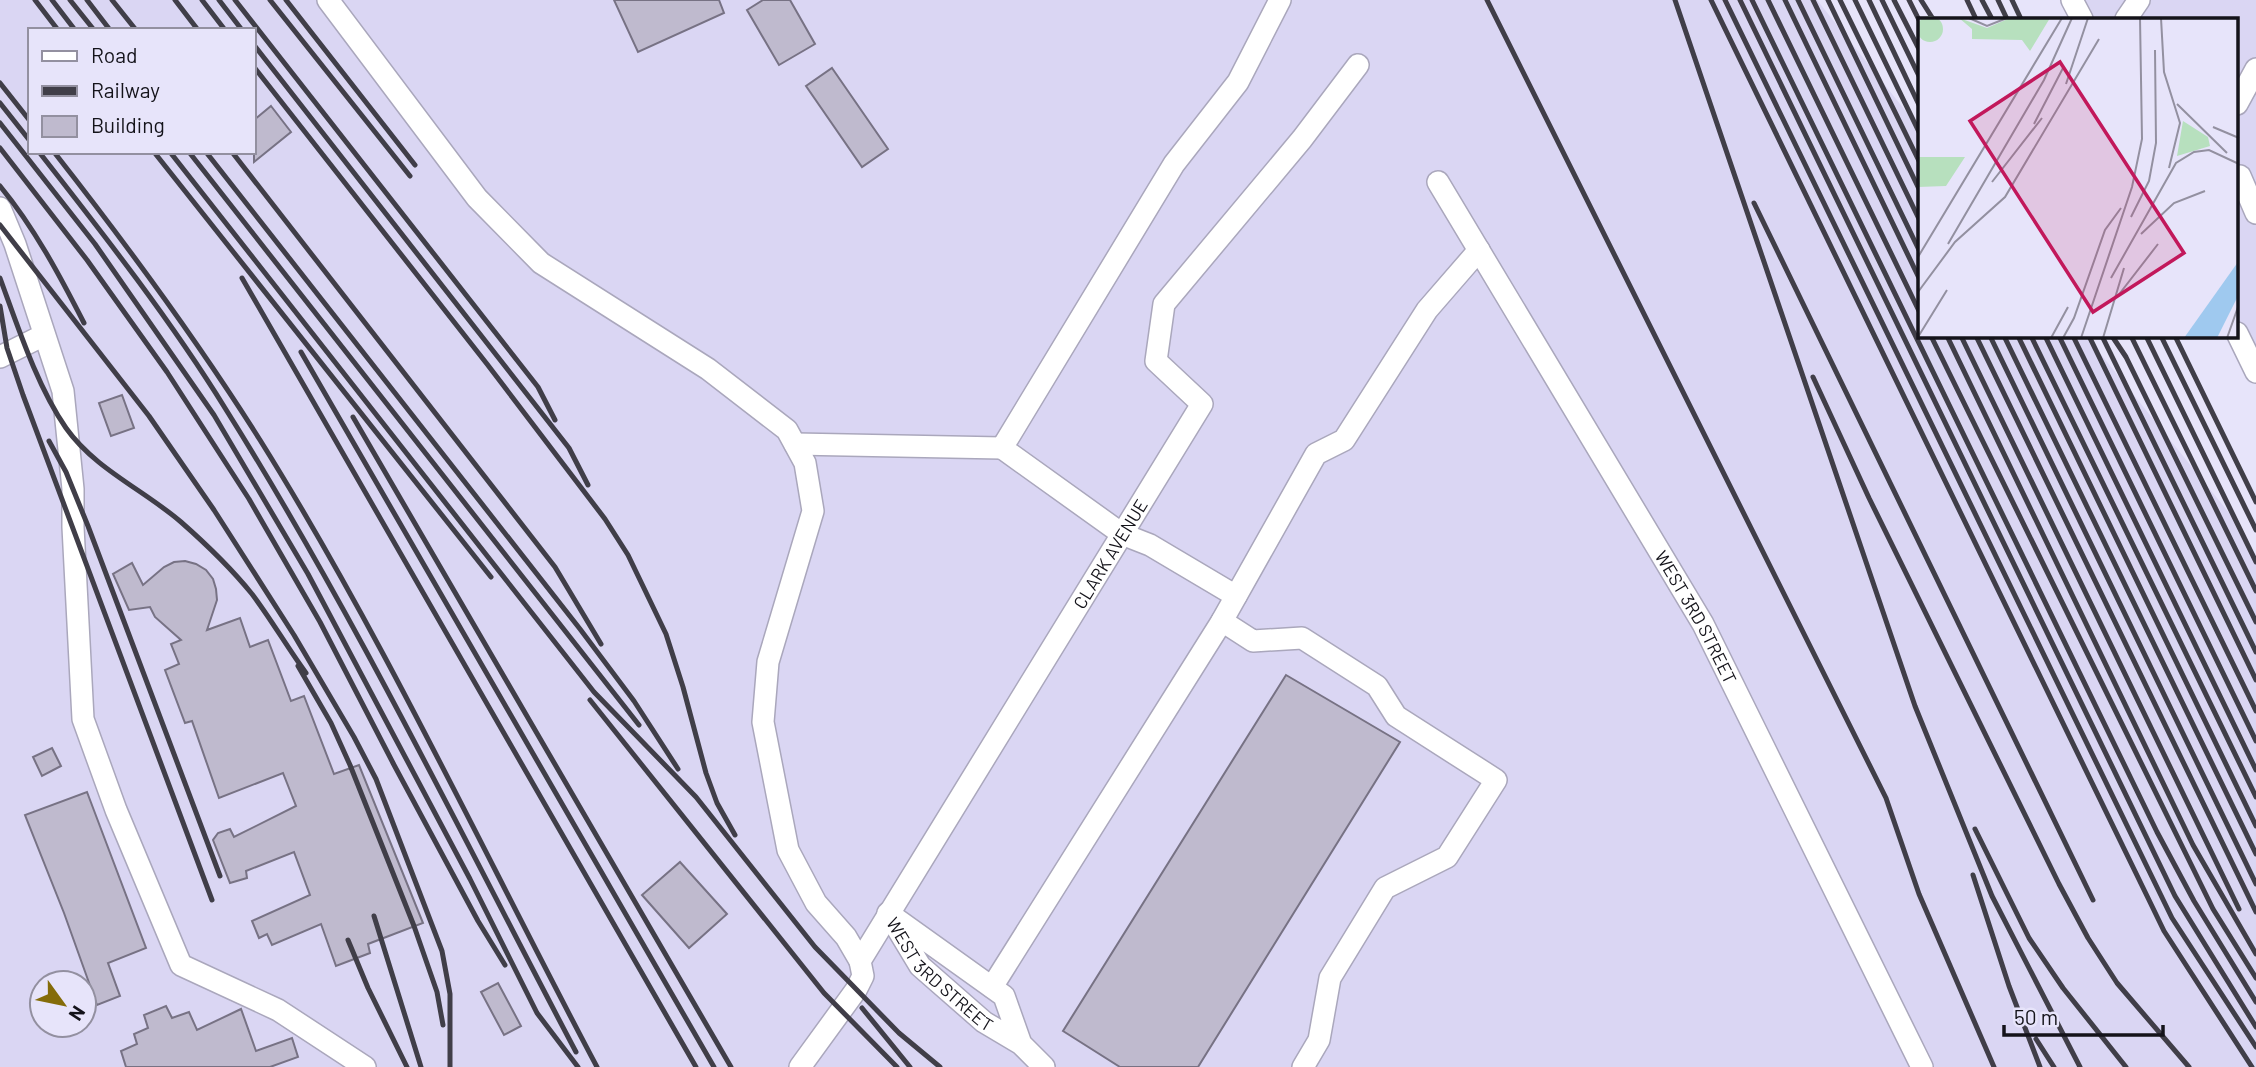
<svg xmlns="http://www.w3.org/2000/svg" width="2256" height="1067" viewBox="0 0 2256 1067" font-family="Barlow,sans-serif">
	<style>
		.built { fill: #dad6f3; fill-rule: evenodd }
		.building { fill: #bfbace; stroke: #777284; stroke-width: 2 }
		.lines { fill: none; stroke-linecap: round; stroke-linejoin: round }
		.minor-casing { stroke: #aaa7bc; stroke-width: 24 }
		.minor { stroke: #fff; stroke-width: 21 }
		.rail { stroke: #403e48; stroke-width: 5 }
		.labels { text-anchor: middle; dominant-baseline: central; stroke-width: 7; stroke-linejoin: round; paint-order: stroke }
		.street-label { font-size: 18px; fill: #14131a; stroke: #e7e4fa }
		.inset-road { fill: none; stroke: #9390a0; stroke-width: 2 }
		.view { fill: #c2185b; fill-opacity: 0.15; stroke: #c2185b; stroke-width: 3.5 }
		.inset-edge { fill: none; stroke: #14131a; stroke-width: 3.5 }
	</style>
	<rect width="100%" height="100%" fill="#e7e4fa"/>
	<g class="built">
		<path d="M0,0H1817L1920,129V336H2086L2238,524L2256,560V1067H0ZM30,30H254V152H30ZM42,983H84V1025H42Z"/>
		<polygon points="2072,0 2256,0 2256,372 2237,333 2237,19 2082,19"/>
	</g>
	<g class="building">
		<polygon points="614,0 719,0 724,13 638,52"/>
		<polygon points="763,0 790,0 815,44 779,65 747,10"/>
		<polygon points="832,68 888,149 862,167 806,86"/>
		<polygon points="271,106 291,132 254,162 254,120"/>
		<polygon points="122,395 134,428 111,436 99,403"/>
		<polygon points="185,561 196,564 206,570 213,579 216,589 217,600 207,630 240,618 250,647 268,640 291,701 304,696 334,774 359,765 423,923 368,944 370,953 336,966 321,924 272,945 267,934 259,938 252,921 310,895 294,852 246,871 247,878 230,883 213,840 218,833 230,829 234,837 296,806 283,773 219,798 192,721 185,723 165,670 179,664 171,644 181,640 155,617 150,607 129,610 113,574 132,563 143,585 164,567 174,562"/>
		<polygon points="1286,675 1400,742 1198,1067 1120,1067 1063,1031"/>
		<polygon points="52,748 61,766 42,776 33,757"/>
		<polygon points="87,792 146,948 108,963 120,996 97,1005 64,913 25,815"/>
		<polygon points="680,862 727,914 689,948 642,895"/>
		<polygon points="498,983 521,1026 504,1035 481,992"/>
		<polygon points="166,1006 172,1018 189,1012 197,1030 241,1009 256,1051 292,1038 298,1057 270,1067 126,1067 121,1051 137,1044 134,1034 148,1028 144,1015"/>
	</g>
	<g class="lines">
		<defs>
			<g id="minor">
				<polyline points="328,0 477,198 541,263 708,369 787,430 805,463 813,511 768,662 763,722 788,850 816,903 846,937 860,961"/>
				<polyline points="2072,0 2082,19"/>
				<polyline points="2126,19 2139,0"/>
				<polyline points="2237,104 2256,69"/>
				<polyline points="2237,177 2240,176 2256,213"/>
				<path id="s1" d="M1438,182L1703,624L1922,1067"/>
				<polyline points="0,208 15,244 63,391 73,489 73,527 83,719 116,810 181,965 278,1010 365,1067"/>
				<polyline points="2237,333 2256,372"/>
				<polyline points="0,357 44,335"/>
				<polyline points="795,444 1002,448 1174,164 1238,82 1280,0"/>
				<polyline points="1002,448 1122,534 1150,545 1236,596"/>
				<polyline points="1222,621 1253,641 1302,638 1377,686 1396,716 1496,780 1447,857 1385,888 1330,978 1319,1040 1303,1067"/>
				<polyline points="992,987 1222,621 1316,454 1344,440 1427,310 1479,250"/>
				<path id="s2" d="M1021,1044L1004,996L888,913L920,966L984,1022L1021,1044L1044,1067"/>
				<path id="s3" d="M800,1067L856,990L863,976L860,961L1202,404L1156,361L1164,304L1302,139L1358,65"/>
			</g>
		</defs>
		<use href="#minor" class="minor-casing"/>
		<use href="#minor" class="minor"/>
		<g class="rail">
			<polyline points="35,0 58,30"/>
			<polyline points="52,0 75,30"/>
			<polyline points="70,0 94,30"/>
			<polyline points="87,0 110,30"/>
			<polyline points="112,0 136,30"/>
			<polyline points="175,0 198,30"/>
			<polyline points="202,0 225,30"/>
			<polyline points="219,0 242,30"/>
			<polyline points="235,0 538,387 555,420"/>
			<polyline points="270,0 410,176"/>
			<polyline points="286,0 415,165"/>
			<polyline points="1487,0 1886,798 1919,894 1994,1067"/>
			<polyline points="1675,0 1915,706 1992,896 2080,1067"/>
			<polyline points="1711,0 2149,900 2164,931 2252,1067"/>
			<polyline points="1725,0 2172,918 2256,1047"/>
			<polyline points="1740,0 2175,896 2256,1027"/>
			<polyline points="1752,0 2157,832 2194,901 2256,1002"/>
			<polyline points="1768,0 1920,313"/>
			<polyline points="1785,0 1920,280"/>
			<polyline points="1798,0 1920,252"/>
			<polyline points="1813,0 1920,221"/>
			<polyline points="1828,0 1920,191"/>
			<polyline points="1840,0 1920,163"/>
			<polyline points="1855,0 1920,134"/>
			<polyline points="1869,0 1920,107"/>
			<polyline points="1882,0 1920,78"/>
			<polyline points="1894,0 1920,51"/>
			<polyline points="1909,0 1920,22"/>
			<polyline points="1921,0 1933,19"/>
			<polyline points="1967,0 1976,19"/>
			<polyline points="1982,0 1992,19"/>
			<polyline points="1998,0 2007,19"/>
			<polyline points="2012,0 2021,19"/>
			<polyline points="254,45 569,448 588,485"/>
			<polyline points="254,67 487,364 605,519 628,555 666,634 683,687 706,773 717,803 735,835"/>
			<polyline points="0,83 30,121"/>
			<polyline points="0,103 30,141"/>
			<polyline points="254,105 254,106"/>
			<polyline points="0,123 95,244 214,415 308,574 470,879 537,1013 578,1067"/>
			<polyline points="0,148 87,260 167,372 249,499 320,622 393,763 478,921 505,965"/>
			<path d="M39,152C104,235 170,319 225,408C355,615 462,836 576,1052"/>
			<path d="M54,152C127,245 197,340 260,440C385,640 486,858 597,1067"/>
			<polyline points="154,152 491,577"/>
			<polyline points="170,152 594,692 696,797 815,947 899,1033 940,1067"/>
			<polyline points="189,152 639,725"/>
			<polyline points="206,152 580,629 634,701 678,769"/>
			<polyline points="232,152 555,567 601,644"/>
			<path d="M0,186C34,227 60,276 84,323"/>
			<polyline points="1754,203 2093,900"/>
			<polyline points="0,225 149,416 214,510 294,635 354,737 376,779 442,951 450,994 450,1067"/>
			<path d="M0,278C18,327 37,386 66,428C95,469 144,490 181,522C206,544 231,568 252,594C271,619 287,647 306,673"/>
			<polyline points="242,278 696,1067"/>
			<polyline points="0,306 7,348 23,395 212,900"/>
			<polyline points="1931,336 2213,909 2256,978"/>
			<polyline points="1947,336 2193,845 2256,954"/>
			<polyline points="1961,336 2239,909"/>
			<polyline points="1976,336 2256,912"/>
			<polyline points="1990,336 2256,884"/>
			<polyline points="2004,336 2256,854"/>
			<polyline points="2018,336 2256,826"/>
			<polyline points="2031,336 2256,797"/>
			<polyline points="2045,336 2256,770"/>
			<polyline points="2059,336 2256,741"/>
			<polyline points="2073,336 2256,711"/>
			<polyline points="2089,336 2256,680"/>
			<polyline points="2102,336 2256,652"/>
			<polyline points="2112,336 2126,357 2256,622"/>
			<polyline points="2131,336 2256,591"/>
			<polyline points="2146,336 2256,562"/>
			<polyline points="2161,336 2256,530"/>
			<polyline points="2175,336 2256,502"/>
			<polyline points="301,352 714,1067"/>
			<polyline points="1813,377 1869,498 2059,884 2088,938 2117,983 2189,1067"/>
			<polyline points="353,417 731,1067"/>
			<polyline points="49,441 66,472 88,526 220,876"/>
			<polyline points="298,666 331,723 350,765 414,926 437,992 443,1025"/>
			<polyline points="590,700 824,993 897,1067"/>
			<polyline points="1975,829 2029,938 2063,988 2126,1067"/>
			<polyline points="1973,875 2009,986 2040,1067"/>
			<polyline points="374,916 421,1067"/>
			<polyline points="348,940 368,988 407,1067"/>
			<polyline points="862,1008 910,1067"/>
			<polyline points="2036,1039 2054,1067"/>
		</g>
	</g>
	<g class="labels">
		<g class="street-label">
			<text stroke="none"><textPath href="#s3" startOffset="604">CLARK AVENUE</textPath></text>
			<text stroke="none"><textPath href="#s1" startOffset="506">WEST 3RD STREET</textPath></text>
			<text stroke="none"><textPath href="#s2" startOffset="275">WEST 3RD STREET</textPath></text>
		</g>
	</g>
	<g transform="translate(1918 18)">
		<rect width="320" height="320" fill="#e7e4fa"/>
		<path d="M-1 11a13 13 0 1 1 26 0a13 13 0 1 1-26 0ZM41,0L69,10L92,0H132L112,33L104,22L54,21V11ZM265,103L290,119L292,128L259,138ZM0,139H47L28,168L0,169Z" fill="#b7e0be"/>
		<path d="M320,244V278L299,320H266Z" fill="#9fc9ef"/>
		<path class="inset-road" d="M51,0L69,8L89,0M243,0L246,54L262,105L251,150M148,66L170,0M259,86L309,135M116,106L145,50M295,109L321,120M74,164L124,100M213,199L231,163L238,125L237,32M223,216L256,185L287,173M30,226L126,62L154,0M0,239L144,0M193,260L258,145L276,134L291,132L321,146M0,274L37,224L87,179L181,21M199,279L240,226M0,319L29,272M133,320L150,289M145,320L156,300L187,212L203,190M163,320L214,169L224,121L222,0M185,320L206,250M309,320L320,289"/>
		<path class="view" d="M142,44L266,235L175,294L52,103Z"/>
		<rect width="320" height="320" class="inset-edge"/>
	</g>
	<rect x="28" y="28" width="228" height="126" fill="#e7e4fa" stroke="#9390a0" stroke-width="2"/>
	<rect x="42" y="51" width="35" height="10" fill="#ffffff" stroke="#9390a0" stroke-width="2"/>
	<text x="91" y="63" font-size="21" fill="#14131a">Road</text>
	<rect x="42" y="86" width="35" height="10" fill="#403e48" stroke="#9390a0" stroke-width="2"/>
	<text x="91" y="98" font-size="21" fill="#14131a">Railway</text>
	<rect x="42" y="116" width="35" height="21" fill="#bfbace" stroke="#9390a0" stroke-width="2"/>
	<text x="91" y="133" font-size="21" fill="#14131a">Building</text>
	<g transform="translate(63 1004) rotate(123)"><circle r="33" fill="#e7e4fa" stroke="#9390a0" stroke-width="2"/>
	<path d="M0-5L12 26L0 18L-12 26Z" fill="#856c09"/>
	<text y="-10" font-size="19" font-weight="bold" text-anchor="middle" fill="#14131a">N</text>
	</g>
	<path d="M2004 1025v10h159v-10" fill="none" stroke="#14131a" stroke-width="3.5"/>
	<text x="2014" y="1025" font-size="21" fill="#14131a" stroke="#e7e4fa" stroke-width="5" paint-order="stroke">50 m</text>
</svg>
